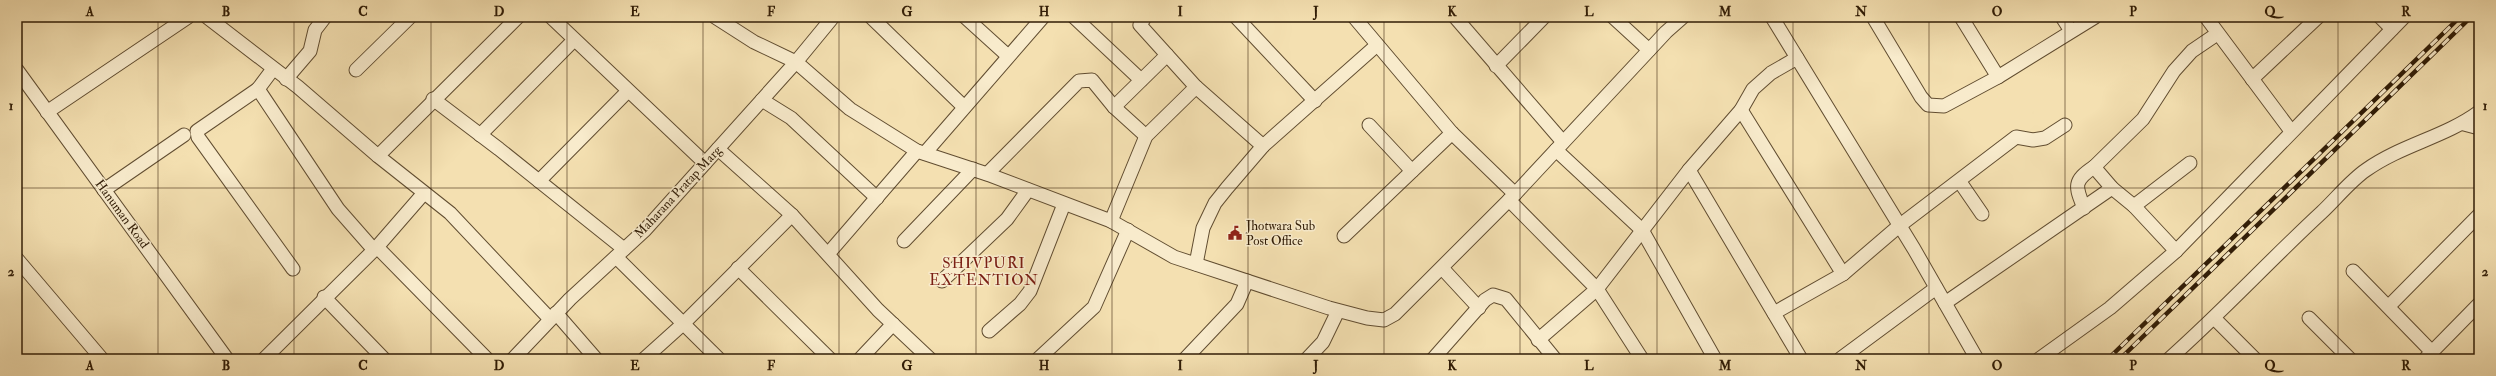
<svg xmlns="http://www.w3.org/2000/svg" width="2496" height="376" viewBox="0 0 2496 376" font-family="'IM FELL Double Pica',serif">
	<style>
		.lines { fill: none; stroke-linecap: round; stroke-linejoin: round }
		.minor-casing { stroke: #614d31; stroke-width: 15 }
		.minor { stroke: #f8ebcc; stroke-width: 13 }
		.rail-casing { stroke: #301c06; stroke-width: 4.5 }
		.rail { stroke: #f8ebcc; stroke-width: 3; stroke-dasharray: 9; stroke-linecap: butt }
		.grid { fill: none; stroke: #301c06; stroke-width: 1; stroke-opacity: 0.55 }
		.labels { text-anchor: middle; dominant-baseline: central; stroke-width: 3; stroke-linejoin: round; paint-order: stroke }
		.street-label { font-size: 13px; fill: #301c06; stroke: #f8ebcc }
		.poi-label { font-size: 13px; fill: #301c06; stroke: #f8ebcc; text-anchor: start }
		.quarter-label { font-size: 15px; letter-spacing: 1px; fill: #7a1f14; stroke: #f8ebcc }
		.neatline { fill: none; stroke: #301c06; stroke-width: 1.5 }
		.grid-label { font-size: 13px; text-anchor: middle; font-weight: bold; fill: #301c06 }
	</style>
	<rect width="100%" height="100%" fill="#f4e0b1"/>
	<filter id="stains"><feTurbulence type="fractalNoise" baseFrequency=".005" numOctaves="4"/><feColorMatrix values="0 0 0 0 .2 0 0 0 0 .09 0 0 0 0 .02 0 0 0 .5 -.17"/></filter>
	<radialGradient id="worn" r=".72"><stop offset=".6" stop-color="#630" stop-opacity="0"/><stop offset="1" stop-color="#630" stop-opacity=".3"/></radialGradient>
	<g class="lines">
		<defs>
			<g id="minor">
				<polyline points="207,17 298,87 378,156 450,213 550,319"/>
				<polyline points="551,17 705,163"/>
				<polyline points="715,17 754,42 796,62 850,109 917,151 987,174 1111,221 1174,257 1329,308 1367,318 1384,320 1395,314 1515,194 1666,32 1683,17"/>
				<polyline points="871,17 964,107"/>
				<polyline points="965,17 1008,56"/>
				<polyline points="1074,17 1141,80"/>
				<polyline points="1145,17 1140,25 1196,87 1263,146"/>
				<polyline points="1236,17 1315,101"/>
				<polyline points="1354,17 1452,133 1515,194"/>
				<polyline points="1455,17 1563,142"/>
				<polyline points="1613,17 1649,50"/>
				<polyline points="1772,17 1914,249 1977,359"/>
				<polyline points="1873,17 1921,97 1928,105 1944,106 1998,77 2095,17"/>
				<polyline points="1961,17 1998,77"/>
				<polyline points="2062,17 2071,31"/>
				<polyline points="2206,17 2291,131"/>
				<polyline points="2380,17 2392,29"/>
				<polyline points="1496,66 1544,17"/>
				<polyline points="273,69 258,89 338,209 374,250"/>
				<polyline points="17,70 227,359"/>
				<polyline points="356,70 410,17"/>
				<polyline points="286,79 310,51 315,30 325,17"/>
				<polyline points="2252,79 2318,17"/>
				<polyline points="258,89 197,131 198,137 293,269"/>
				<polyline points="433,99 499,149 624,249"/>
				<polyline points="762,100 791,118 877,198"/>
				<polyline points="1114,107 1167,55"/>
				<polyline points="1741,110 1843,274"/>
				<polyline points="47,112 188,17"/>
				<polyline points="2464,124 2479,128"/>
				<polyline points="1369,125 1412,171"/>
				<polyline points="480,135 574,40"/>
				<polyline points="718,149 792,215 878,310 930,359"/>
				<polyline points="1556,150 1642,230 1715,359"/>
				<polyline points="925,153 1043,17"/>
				<polyline points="378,156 518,17"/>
				<polyline points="1689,170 1801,359"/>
				<polyline points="987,174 1079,81 1092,80 1114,107 1146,136"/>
				<polyline points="539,181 628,91"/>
				<polyline points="1960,182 1982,214"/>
				<polyline points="104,190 184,135"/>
				<polyline points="1509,200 1597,289 1642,359"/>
				<polyline points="2134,206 2190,163"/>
				<path d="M2084,208C2075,186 2073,181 2094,167"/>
				<polyline points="1111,221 1146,136 1196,87"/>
				<polyline points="1344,236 1452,133"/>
				<polyline points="904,241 973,169"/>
				<polyline points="377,247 424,193"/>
				<polyline points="2176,251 2134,206 2112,188 2094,167 2143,119 2174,71 2192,51 2217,34"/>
				<polyline points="828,254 917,151"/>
				<polyline points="616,257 719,359"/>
				<polyline points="17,259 102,359"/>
				<polyline points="1196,264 1203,228 1215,203 1227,188 1263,146 1377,45"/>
				<polyline points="738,268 830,359"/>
				<polyline points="1442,268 1479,308"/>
				<polyline points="2353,271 2432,352 2433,359"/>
				<polyline points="942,281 1007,219 1028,190"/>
				<polyline points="324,297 384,359"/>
				<polyline points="1945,303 2112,188"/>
				<polyline points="2389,306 2479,215"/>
				<polyline points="556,313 596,359"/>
				<polyline points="1774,313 1843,274 1899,226 2016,137 2033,140 2045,138 2065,125"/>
				<polyline points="2214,318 2255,359"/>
				<polyline points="2309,318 2350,359"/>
				<polyline points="989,331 1020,304 1030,291 1064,204"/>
				<polyline points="1538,340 1597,289 1689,170 1741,110 1753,89 1771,73 1797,58"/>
				<polyline points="2426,358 2479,304"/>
				<polyline points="264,359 377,247 487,359"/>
				<polyline points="513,359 570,299 645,230 796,62 833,17"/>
				<polyline points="644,359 684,323 792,215"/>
				<polyline points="860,359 893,324"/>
				<polyline points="1038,359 1094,307 1128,230"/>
				<polyline points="1185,359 1237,304 1247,281"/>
				<polyline points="1307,359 1323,342 1338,311"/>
				<polyline points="1433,359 1485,300 1493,295 1506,299 1555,359"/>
				<polyline points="1840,359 1936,288"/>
				<polyline points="2039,359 2110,308 2176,251 2404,17"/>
				<path d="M2169,359C2222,312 2270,260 2322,212C2336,199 2350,181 2366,170C2401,145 2445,137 2479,112"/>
			</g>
		</defs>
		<use href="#minor" class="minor-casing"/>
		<use href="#minor" class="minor"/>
		<defs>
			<g id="rail">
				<polyline points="2108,359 2460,17"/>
				<polyline points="2120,359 2471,17"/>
			</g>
		</defs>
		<use href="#rail" class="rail-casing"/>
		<use href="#rail" class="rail"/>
	</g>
	<path class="grid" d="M158,17V359M294,17V359M431,17V359M567,17V359M703,17V359M839,17V359M976,17V359M1112,17V359M1248,17V359M1384,17V359M1520,17V359M1657,17V359M1793,17V359M1929,17V359M2065,17V359M2202,17V359M2338,17V359M17,188H2479"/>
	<defs>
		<symbol id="civic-bare" viewBox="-9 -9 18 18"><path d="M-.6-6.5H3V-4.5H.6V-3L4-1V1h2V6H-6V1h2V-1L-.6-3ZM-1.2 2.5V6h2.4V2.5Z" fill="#8f2418" stroke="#f8ebcc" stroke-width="2.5" paint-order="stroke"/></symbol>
	</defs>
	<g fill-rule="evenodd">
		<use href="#civic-bare" x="1225" y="223" width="20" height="20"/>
	</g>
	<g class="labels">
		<g class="street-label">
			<text transform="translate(678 192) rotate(-47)">Maharana Pratap Marg</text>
			<text transform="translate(122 214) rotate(54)">Hanuman Road</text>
		</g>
		<g class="poi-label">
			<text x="1246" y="226">Jhotwara Sub<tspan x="1246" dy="15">Post Office</tspan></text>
		</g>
		<g class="quarter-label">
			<text x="984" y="263">SHIVPURI<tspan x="984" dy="17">EXTENTION</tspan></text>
		</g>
	</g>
	<rect width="2496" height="376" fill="none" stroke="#f4e0b1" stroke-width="44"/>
	<rect x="22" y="22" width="2452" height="332" class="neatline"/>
	<g class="grid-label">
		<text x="90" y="16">A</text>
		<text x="226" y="16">B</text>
		<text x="363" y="16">C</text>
		<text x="499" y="16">D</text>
		<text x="635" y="16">E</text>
		<text x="771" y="16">F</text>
		<text x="907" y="16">G</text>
		<text x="1044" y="16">H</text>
		<text x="1180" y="16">I</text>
		<text x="1316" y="16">J</text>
		<text x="1452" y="16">K</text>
		<text x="1589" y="16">L</text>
		<text x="1725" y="16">M</text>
		<text x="1861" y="16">N</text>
		<text x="1997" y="16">O</text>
		<text x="2133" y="16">P</text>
		<text x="2270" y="16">Q</text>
		<text x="2406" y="16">R</text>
		<text x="11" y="110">1</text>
		<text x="2485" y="110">1</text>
		<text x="11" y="276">2</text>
		<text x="2485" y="276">2</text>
		<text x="90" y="370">A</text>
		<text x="226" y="370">B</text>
		<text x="363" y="370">C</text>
		<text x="499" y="370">D</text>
		<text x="635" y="370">E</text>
		<text x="771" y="370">F</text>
		<text x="907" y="370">G</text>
		<text x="1044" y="370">H</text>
		<text x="1180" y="370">I</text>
		<text x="1316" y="370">J</text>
		<text x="1452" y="370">K</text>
		<text x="1589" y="370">L</text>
		<text x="1725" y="370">M</text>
		<text x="1861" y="370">N</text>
		<text x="1997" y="370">O</text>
		<text x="2133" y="370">P</text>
		<text x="2270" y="370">Q</text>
		<text x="2406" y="370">R</text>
	</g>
	<rect width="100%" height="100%" filter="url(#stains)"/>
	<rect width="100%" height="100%" fill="url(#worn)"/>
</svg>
